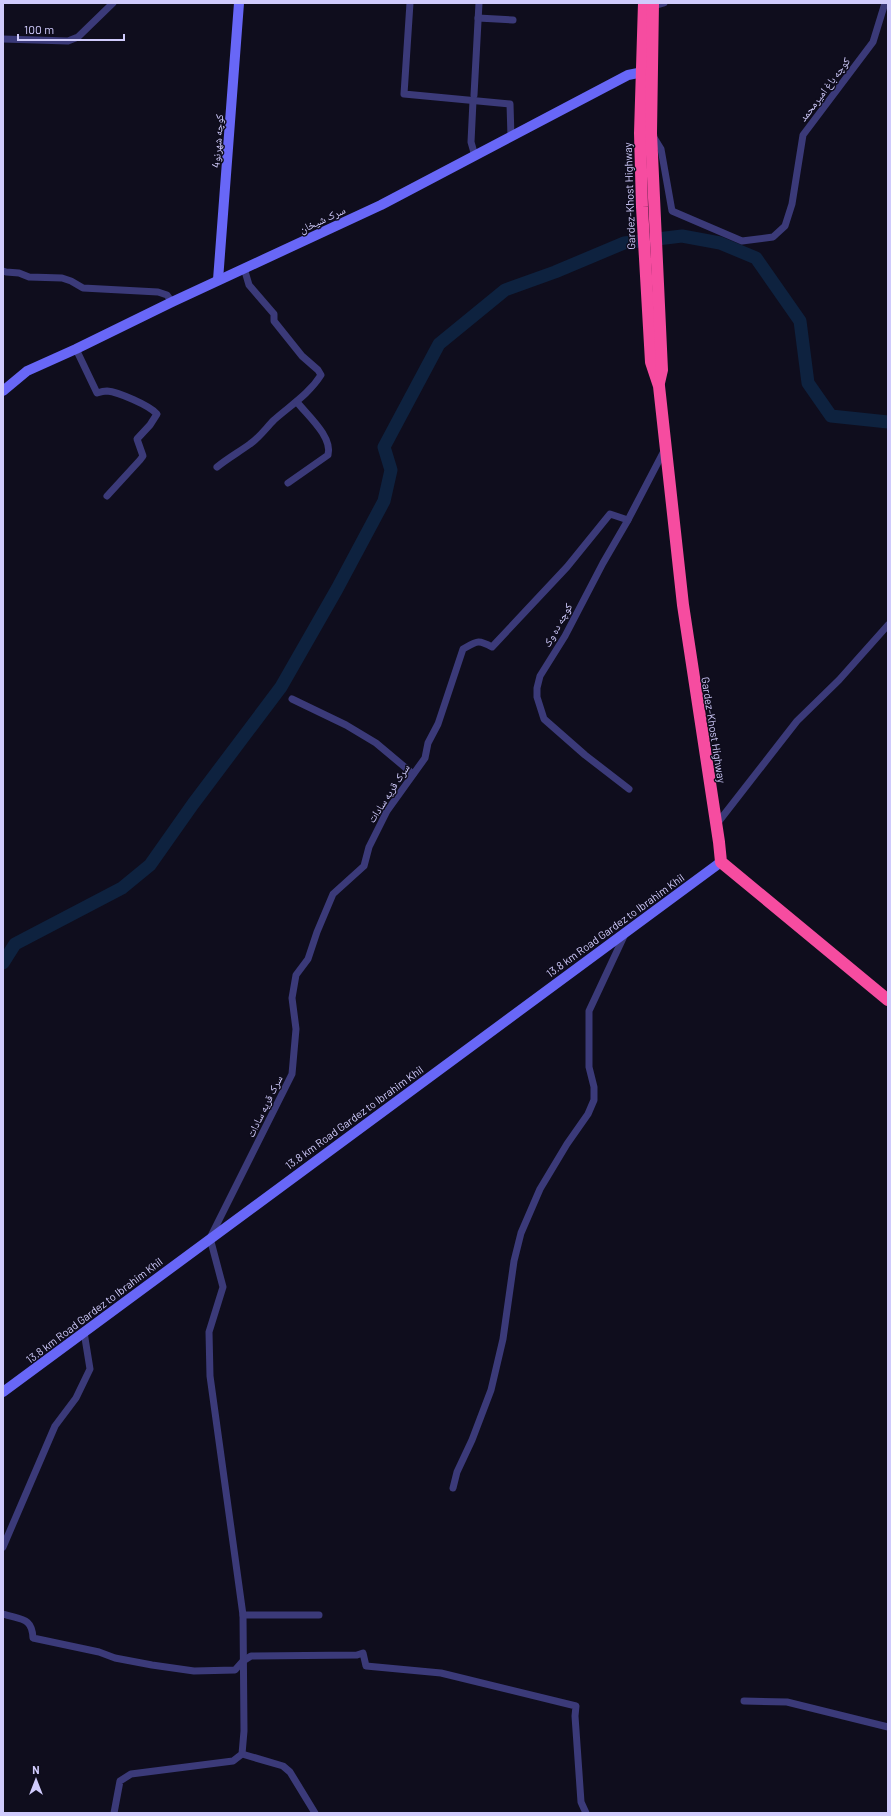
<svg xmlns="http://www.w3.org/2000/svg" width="891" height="1816" viewBox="0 0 891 1816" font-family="Barlow,'Noto Naskh Arabic',sans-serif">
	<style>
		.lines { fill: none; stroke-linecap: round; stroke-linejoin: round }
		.river { stroke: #0e223f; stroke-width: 13 }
		.street { stroke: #3b3a79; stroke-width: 7 }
		.secondary { stroke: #6867f7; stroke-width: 10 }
		.highway { stroke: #f64ca0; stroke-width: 12 }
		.labels { text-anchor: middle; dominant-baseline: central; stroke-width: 3; stroke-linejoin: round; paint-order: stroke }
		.street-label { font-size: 11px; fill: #d0cbfc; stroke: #0f0d1d }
	</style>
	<rect width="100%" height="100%" fill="#0f0d1d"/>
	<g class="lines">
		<polyline class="river" points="3,963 15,944 122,888 150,865 193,804 281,687 337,589 384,501 391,470 384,447 439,344 505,290 555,272 624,243 682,236 720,243 756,258 800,321 808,383 831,416 888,422"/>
		<g class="street">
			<polyline points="410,3 404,94 510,104 511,137"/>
			<polyline points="650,7 664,3"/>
			<polyline points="478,18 513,20"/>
			<polyline points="3,39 68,41 78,37 113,3"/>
			<polyline points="474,95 479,3"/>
			<polyline points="473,101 471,142 475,156"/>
			<polyline points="653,136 661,149 672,211 742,241 773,237 785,226 792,204 803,135 873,42 885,3"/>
			<polyline points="3,271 6,272 19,273 29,277 62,278 71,281 83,288 158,292 167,295 172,302"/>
			<path d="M76,349L97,393C100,392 104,391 107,391C118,392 149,405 157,414L150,425L137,439L143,456L140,460L107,496"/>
			<path d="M217,467C228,458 239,452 250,444C259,438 266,428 274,420C291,405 309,394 321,375L318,370L302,356L274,321V314L249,285L244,268"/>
			<path d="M288,483L328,455C333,437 307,415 297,402"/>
			<polyline points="292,699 346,725 376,743 413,774"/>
			<polyline points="629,789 585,755 544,719 537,697 537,688 540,676 565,636 603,563 628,520 665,449"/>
			<polyline points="716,825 797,721 839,680 888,625"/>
			<polyline points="453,1488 457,1472 472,1440 491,1390 503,1339 514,1261 521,1233 540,1189 567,1144 588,1114 594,1100 594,1087 589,1067 589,1011 625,934"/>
			<polyline points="3,1547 55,1426 76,1398 90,1369 84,1332"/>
			<path d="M3,1614C21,1620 32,1617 33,1638L99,1652L115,1658L152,1665L194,1671L235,1670L243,1661L251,1656L357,1655L363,1653L366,1666L441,1673L576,1706L575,1716L581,1802L586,1813"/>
			<polyline points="243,1615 319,1615"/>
			<polyline points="744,1701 787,1702 888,1727"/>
			<polyline points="242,1754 283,1766 290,1772 315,1813"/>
			<path d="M114,1813L120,1781L131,1774L233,1761L242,1754L244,1731L243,1615L210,1376L209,1332L223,1287L210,1238L292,1074L296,1029L292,998L296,975L308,959L317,932L333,894L364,866L369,847L387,811L425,758L428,743L438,724L463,649C477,641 478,639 492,647L567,567L610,514L628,520"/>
		</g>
		<g class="secondary">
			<polyline points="218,280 239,3"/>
			<polyline points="3,391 27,371 76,349 172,302 381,205 628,75 648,71"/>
			<polyline points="3,1392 721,862"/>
		</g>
		<g class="highway">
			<polyline points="644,3 640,133 642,207 651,362 659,386 683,605 719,842 721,862 888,1000"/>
			<polyline points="653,3 651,133 662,370 659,383"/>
		</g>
	</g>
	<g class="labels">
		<g class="street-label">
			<text transform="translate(824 89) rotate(-53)">کوچه باغ امیرمحمد</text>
			<text transform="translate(217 141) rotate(-86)">کوچه شهرنو4</text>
			<text transform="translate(629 196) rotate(-92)">Gardez-Khost Highway</text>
			<text transform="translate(322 219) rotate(-25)">سرک شیخان</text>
			<text transform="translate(557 625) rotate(-61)">کوچه ده وک</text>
			<text transform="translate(714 730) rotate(81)">Gardez-Khost Highway</text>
			<text transform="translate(388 793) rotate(-57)">سرک قریه سادات</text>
			<text transform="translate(615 925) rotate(-36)">13.8 km Road Gardez to Ibrahim Khil</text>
			<text transform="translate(264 1106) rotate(-64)">سرک قریه سادات</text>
			<text transform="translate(354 1117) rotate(-36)">13.8 km Road Gardez to Ibrahim Khil</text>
			<text transform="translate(94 1310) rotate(-37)">13.8 km Road Gardez to Ibrahim Khil</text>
		</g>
	</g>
	<rect width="891" height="1816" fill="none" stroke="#d0cbfc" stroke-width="8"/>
	<g transform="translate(36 1780)" stroke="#0f0d1d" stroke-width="3" paint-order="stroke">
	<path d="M0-3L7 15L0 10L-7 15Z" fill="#d0cbfc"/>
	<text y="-6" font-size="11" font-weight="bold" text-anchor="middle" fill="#d0cbfc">N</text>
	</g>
	<path d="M18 34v6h106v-6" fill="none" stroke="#d0cbfc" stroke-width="2"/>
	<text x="24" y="34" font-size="12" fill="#d0cbfc" stroke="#0f0d1d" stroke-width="3" paint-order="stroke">100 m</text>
</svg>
